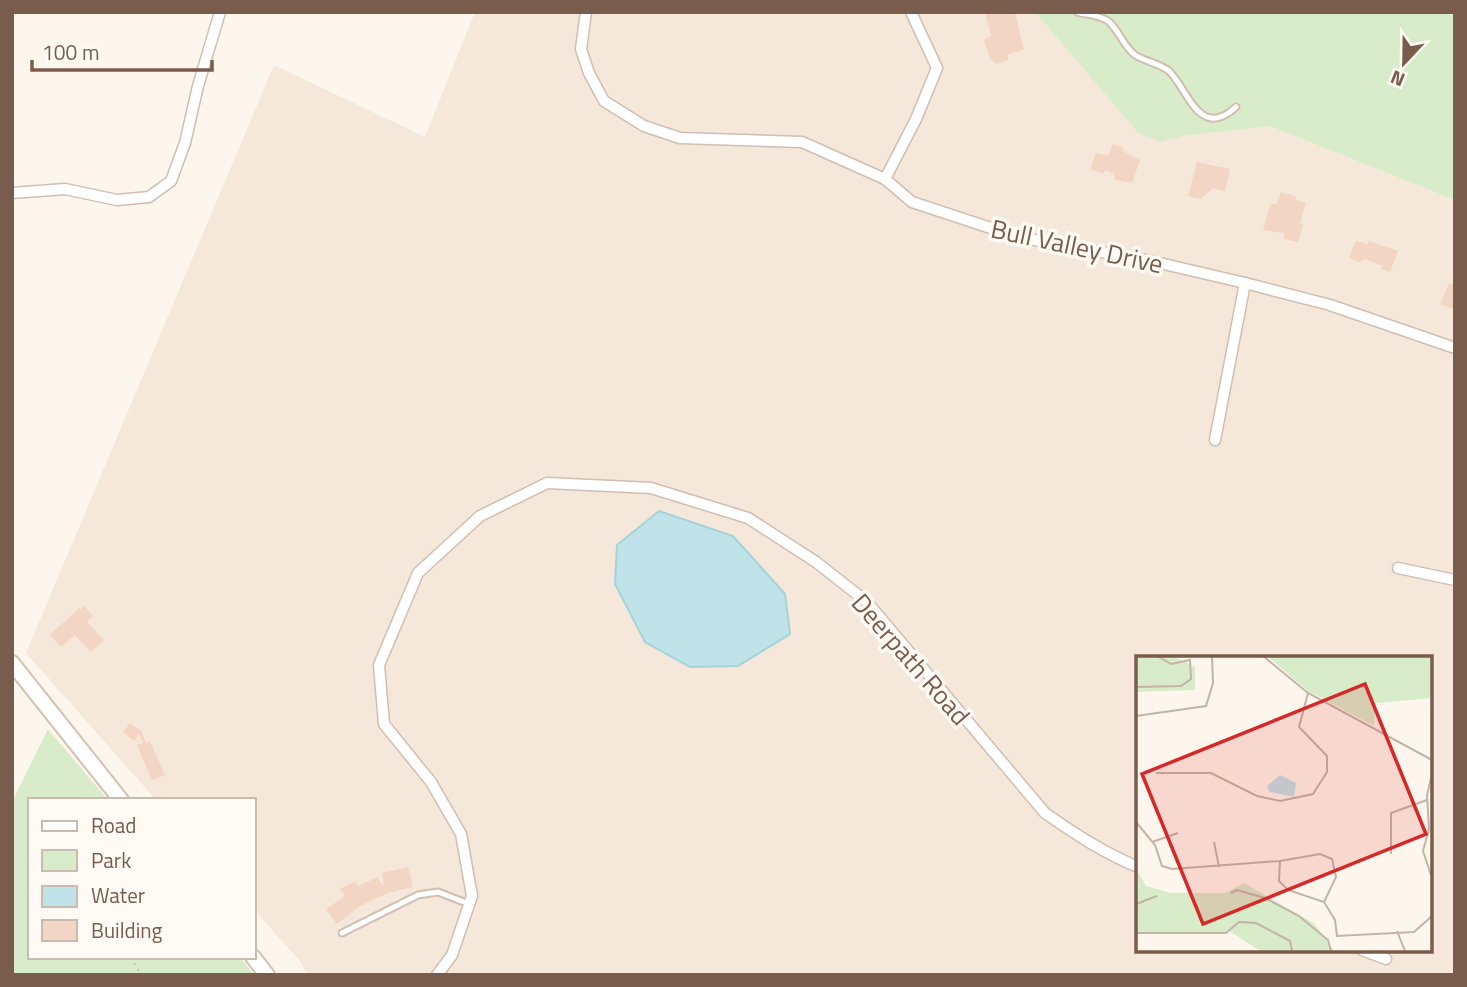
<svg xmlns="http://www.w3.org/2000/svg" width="1467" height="987" viewBox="0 0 1467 987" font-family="'Titillium Web',sans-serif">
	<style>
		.residential { fill: #f5e8da; fill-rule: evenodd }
		.green { fill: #d8ecc9 }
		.water { fill: #bfe3e8; stroke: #a5d3da; stroke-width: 2 }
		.building { fill: #f3d5c3 }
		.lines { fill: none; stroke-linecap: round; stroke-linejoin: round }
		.lane-casing { stroke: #d1beb0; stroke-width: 9 }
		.street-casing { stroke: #d1beb0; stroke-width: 13 }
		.secondary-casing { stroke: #d6c0b0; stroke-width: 18 }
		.path { stroke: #d9b8a5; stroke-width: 2; stroke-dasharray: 2 5; stroke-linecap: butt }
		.lane { stroke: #fff; stroke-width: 5 }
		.street { stroke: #fff; stroke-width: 10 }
		.secondary { stroke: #fff; stroke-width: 14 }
		.labels { text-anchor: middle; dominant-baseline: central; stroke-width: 7; stroke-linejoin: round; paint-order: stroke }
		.street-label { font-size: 26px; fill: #7a5c4d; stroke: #fffaf3 }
		.inset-road { fill: none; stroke: #c5b3a7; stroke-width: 2 }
		.view { fill: #d62828; fill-opacity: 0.15; stroke: #d62828; stroke-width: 3.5 }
		.inset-edge { fill: none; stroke: #7a5c4d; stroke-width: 3.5 }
	</style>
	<rect width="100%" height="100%" fill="#fdf6ec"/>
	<path class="residential" d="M475,12H1035L1139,134L1161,142L1184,136L1270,126L1455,200V975H308L300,961L254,910V800H156L26,653L274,65L425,137ZM1138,658H1430V950H1138Z"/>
	<g class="green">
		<polygon points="1035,12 1455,12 1455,200 1270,126 1184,136 1161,142 1139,134"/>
		<polygon points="48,729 108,800 30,800 30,957 240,957 254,975 12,975 12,802"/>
	</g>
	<polygon class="water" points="659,511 733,536 785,594 790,634 738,666 690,667 645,642 615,584 617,545"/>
	<g class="building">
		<polygon points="985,12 1015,12 1024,50 1008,54 1008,60 997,64 991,60 984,40 991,36"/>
		<polygon points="1113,144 1123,147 1123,151 1140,160 1132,183 1116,180 1113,173 1105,170 1104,174 1090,169 1096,153 1108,156"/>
		<polygon points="1197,162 1230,169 1225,192 1213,188 1201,199 1188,196"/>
		<polygon points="1281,192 1296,196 1296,200 1306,203 1300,223 1303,225 1298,242 1284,239 1284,233 1263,230 1270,205 1277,203"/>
		<polygon points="1356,241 1368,244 1369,241 1398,251 1390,272 1381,269 1383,266 1365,259 1359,262 1349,258"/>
		<polygon points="1449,283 1455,285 1455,310 1440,304"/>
		<polygon points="84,606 93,616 87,622 104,640 91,652 75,635 61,647 50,635 79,608 80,610"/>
		<polygon points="130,723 141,731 146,743 150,741 165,775 152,780 137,745 143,743 139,734 134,741 123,732"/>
		<polygon points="408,867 413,887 388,893 360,906 337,924 326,909 345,896 340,889 355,881 358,886 378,877 382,885 384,884 382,873"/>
	</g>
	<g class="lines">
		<defs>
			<g id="lane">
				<path d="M1077,12C1087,15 1100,15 1108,21C1119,30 1123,46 1135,55C1146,62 1159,63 1169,71C1188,89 1199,141 1236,107"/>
				<polyline points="342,933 418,895 438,892 469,904"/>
			</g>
			<g id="street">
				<polyline points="586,12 581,49 589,73 604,101 644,126 680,138 802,142 885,179"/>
				<polyline points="911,12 937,68 916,119 885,179 912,202 1018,237 1151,261 1245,283 1330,305 1455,348"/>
				<polyline points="12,193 65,189 117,200 149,197 171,181 185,143 198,86 220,12"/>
				<polyline points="1215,440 1245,283"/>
				<polyline points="1398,568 1455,580"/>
				<polyline points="1362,950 1386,959"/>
				<path d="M437,975L452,955L472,896L461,834L431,782L384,724L379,665L418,573L480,516L547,483L651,488L748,518L816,562L867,602L1045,813C1075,834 1104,853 1138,867"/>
			</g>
			<g id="secondary">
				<polyline points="12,663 121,800"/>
				<polyline points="253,957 267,975"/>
			</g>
		</defs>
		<use href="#lane" class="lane-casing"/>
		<use href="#street" class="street-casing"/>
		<use href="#secondary" class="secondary-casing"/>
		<polyline class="path" points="131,957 141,975"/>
		<use href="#lane" class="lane"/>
		<use href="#street" class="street"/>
		<use href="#secondary" class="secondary"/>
	</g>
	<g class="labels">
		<g class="street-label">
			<text transform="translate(1077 246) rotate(12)">Bull Valley Drive</text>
			<text transform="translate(911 659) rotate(49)">Deerpath Road</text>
		</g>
	</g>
	<g transform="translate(1136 656)">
		<rect width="296" height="296" fill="#fdf6ec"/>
		<path d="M0,0H37L59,11V34L0,36ZM131,0H296V42L240,47L238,70L172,35ZM0,212L10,230L35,237H89L108,227L179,268L198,295H124L95,276H0Z" fill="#d8ecc9"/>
		<path d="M144,119L160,127L158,141L134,136L131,130Z" fill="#bfe3e8"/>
		<path class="inset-road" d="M127,0L172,37L296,104M0,31L45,30L55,23L54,4L35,8L21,0M0,60L70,50L77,27L76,0M20,117H75L121,140L144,145L177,138L191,116V100L163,71L172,37M296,118L291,139L293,173L287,195L296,222M0,166L19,189L26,210L36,213L144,205L143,225L152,234L188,246L199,264L201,280L278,276L296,260M16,186L42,177M78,186L83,211M255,198V157L291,144M144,205L184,198L196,203L200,221L188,246M95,237L101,234L129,242L163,260L192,284L195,295M0,248L21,240M261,275L269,295M0,277H90L103,266L120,267L154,285L156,295"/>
		<path class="view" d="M229,28L290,178L67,268L6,118Z"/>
		<rect width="296" height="296" class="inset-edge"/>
	</g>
	<rect width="1467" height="987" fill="none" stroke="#7a5c4d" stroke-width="28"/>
	<rect x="28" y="798" width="228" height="161" fill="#fffaf3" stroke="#cabbb1" stroke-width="2"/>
	<rect x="42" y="821" width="35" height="10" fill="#ffffff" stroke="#cabbb1" stroke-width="2"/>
	<text x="91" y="833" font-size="21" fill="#7a5c4d">Road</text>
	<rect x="42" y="850" width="35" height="21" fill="#d8ecc9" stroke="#cabbb1" stroke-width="2"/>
	<text x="91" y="868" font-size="21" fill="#7a5c4d">Park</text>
	<rect x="42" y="886" width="35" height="21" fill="#bfe3e8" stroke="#cabbb1" stroke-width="2"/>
	<text x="91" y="903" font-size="21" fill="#7a5c4d">Water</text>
	<rect x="42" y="920" width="35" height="21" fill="#f3d5c3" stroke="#cabbb1" stroke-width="2"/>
	<text x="91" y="938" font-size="21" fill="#7a5c4d">Building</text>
	<g transform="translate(1404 63) rotate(202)" stroke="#fffaf3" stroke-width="5" paint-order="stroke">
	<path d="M0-5L12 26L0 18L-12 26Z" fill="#7a5c4d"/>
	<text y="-10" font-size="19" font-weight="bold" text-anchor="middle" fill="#7a5c4d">N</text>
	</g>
	<path d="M32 60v10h180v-10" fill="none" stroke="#7a5c4d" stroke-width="3.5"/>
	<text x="42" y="60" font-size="21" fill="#7a5c4d" stroke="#fffaf3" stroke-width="5" paint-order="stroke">100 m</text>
</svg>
